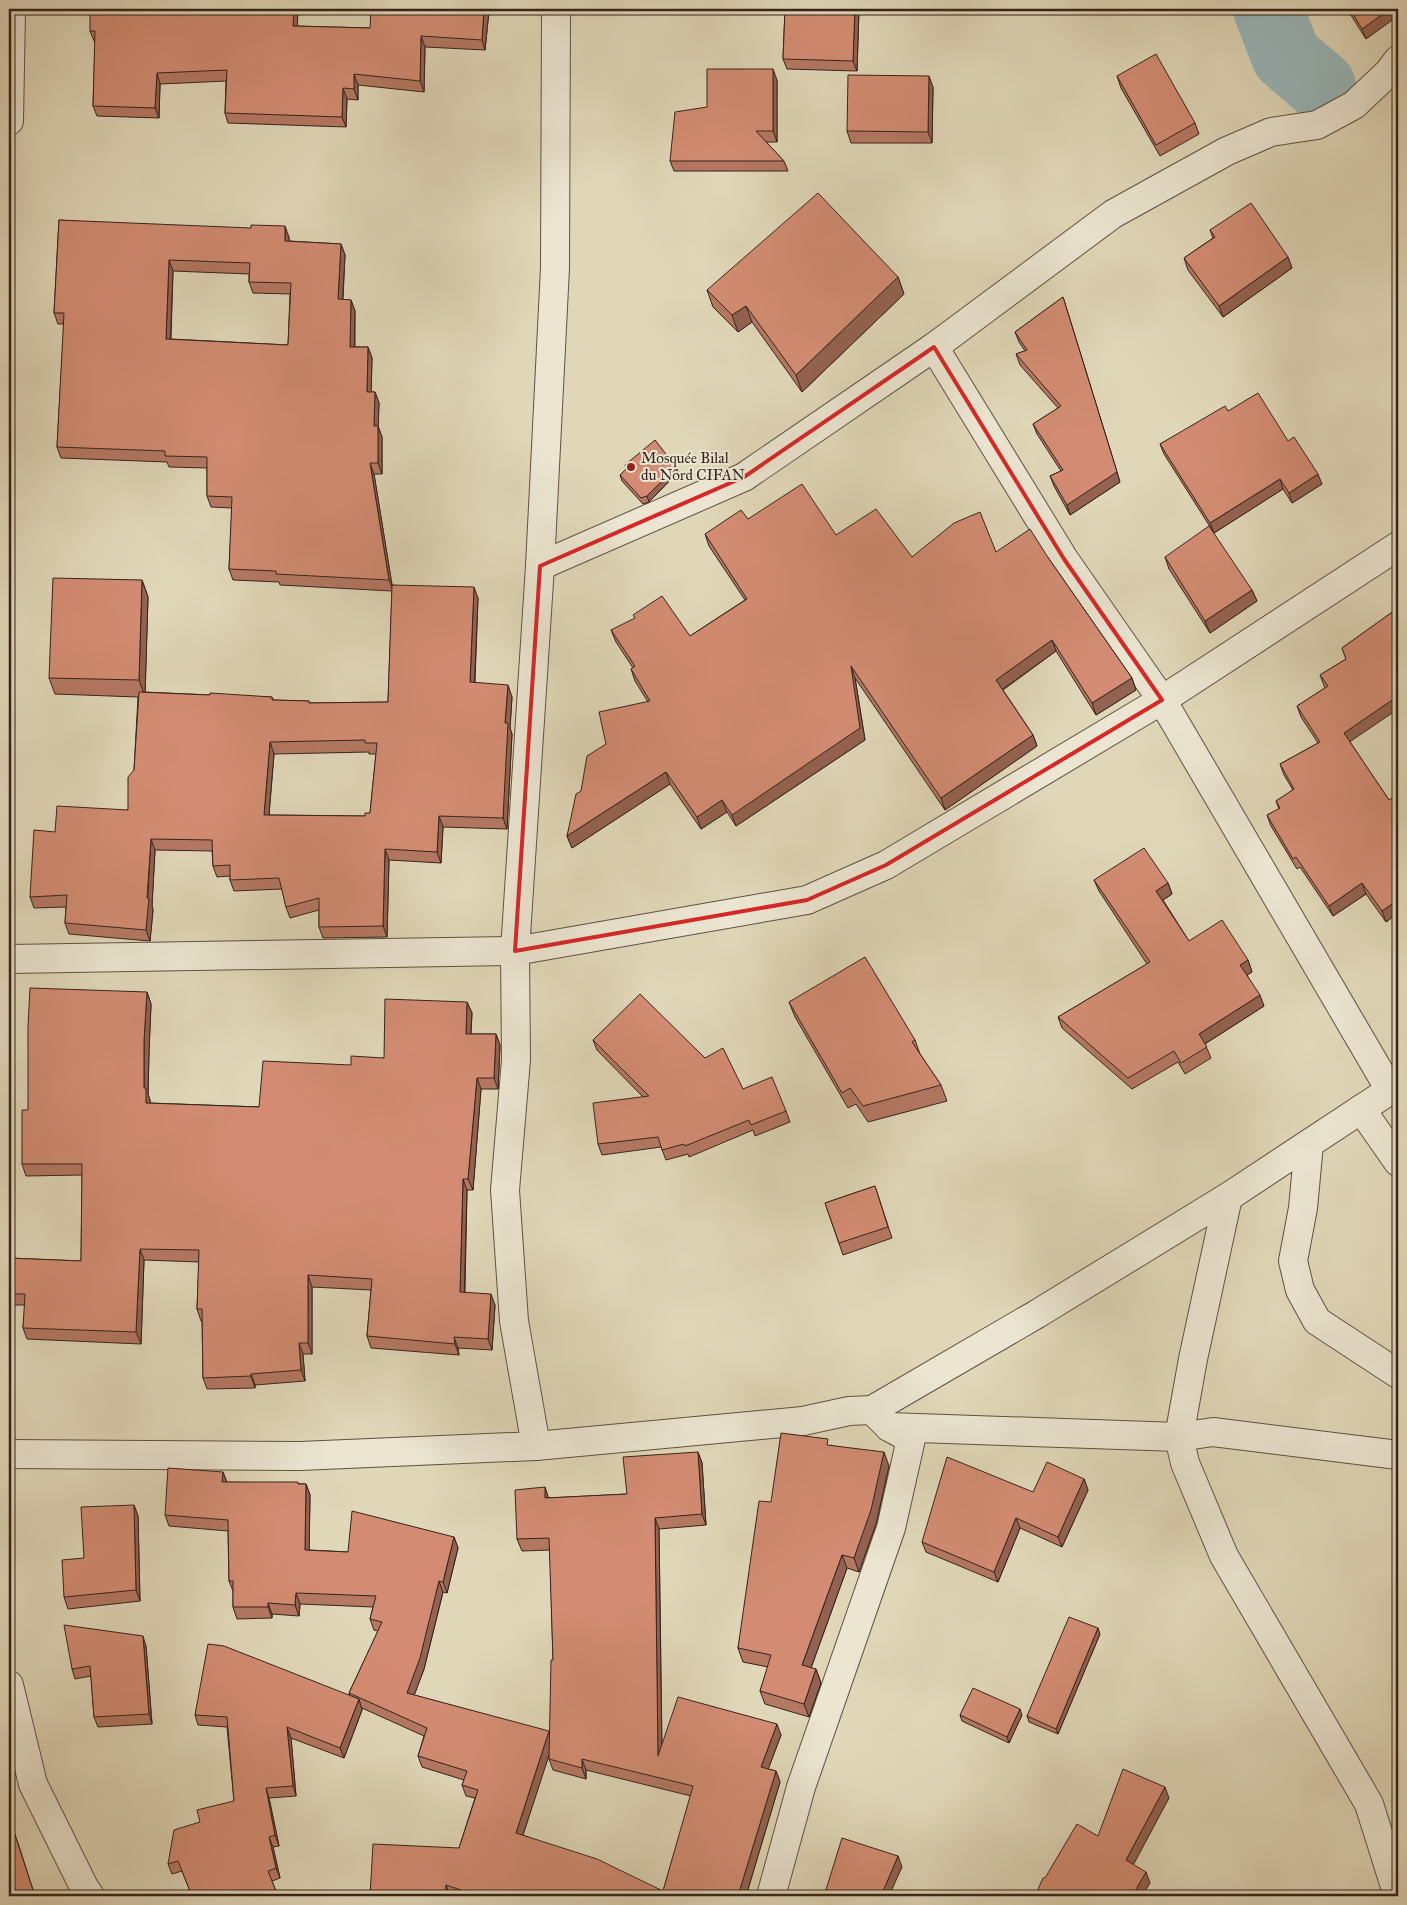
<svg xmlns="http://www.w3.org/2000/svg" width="1407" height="1905" viewBox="0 0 1407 1905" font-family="'IM FELL Great Primer',serif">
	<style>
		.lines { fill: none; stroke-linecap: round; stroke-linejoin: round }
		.river { stroke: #99b7ba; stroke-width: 70 }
		.minor-casing { stroke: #605043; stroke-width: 30 }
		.tertiary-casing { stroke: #605043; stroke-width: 30 }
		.minor { stroke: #ebe5d1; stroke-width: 28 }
		.tertiary { stroke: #ebe5d1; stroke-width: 28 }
		.wall { fill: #b57863; stroke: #35231c; fill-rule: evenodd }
		.shaded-wall { fill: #946250; stroke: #35231c }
		.building { fill: #d38c73; stroke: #35231c; fill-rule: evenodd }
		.marked { fill: none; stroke: #d62828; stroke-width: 4; stroke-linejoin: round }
		.poi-dot { fill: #8f2418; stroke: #ebe5d1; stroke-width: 2 }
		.labels { text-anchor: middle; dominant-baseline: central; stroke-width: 4; stroke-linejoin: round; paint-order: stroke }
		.poi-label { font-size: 15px; fill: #35231c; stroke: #ebe5d1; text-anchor: start }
	</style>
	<rect width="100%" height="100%" fill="#e0d7b8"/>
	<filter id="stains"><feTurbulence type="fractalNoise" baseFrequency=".004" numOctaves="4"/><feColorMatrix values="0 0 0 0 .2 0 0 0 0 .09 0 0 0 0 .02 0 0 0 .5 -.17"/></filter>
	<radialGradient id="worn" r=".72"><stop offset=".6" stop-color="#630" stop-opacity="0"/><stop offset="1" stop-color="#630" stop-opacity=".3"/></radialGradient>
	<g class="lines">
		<polyline class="river" points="1268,9 1286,56 1321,86"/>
		<defs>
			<g id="minor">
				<polyline points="934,347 1064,559 1162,700 1390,1090"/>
				<polyline points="540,566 744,477 934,347 1113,214 1227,151 1271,132 1317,125 1354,105 1388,73 1398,60"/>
				<polyline points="9,959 515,951 807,900 886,865 1162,700 1398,546"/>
				<polyline points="1361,1109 1398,1162"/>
				<polyline points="1309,1144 1303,1208 1293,1261 1300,1290 1317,1321 1398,1374"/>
				<polyline points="1228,1197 1193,1359 1179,1437 1185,1463 1224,1556 1369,1804 1398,1896"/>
				<polyline points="872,1410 889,1427 1179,1437 1213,1432 1398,1455"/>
				<polyline points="536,1446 514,1321 505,1190 516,1060 515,951 540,566 555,268 556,9"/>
				<polyline points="9,1454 300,1456 536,1446 803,1421 849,1411 872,1410 1037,1314 1228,1197 1398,1085"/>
				<polyline points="771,1896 801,1787 891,1528 911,1439 889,1427"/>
			</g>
			<g id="tertiary">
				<polyline points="9,121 11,9"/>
				<polyline points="9,1685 33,1784 84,1887 90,1896"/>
			</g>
		</defs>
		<use href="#minor" class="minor-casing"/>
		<use href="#tertiary" class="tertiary-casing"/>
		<use href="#minor" class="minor"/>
		<use href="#tertiary" class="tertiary"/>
	</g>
	<g class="wall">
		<polygon points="298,9 297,26 370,28 489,11 485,50 425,47 424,92 358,85 358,100 347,99 346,127 228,123 225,113 226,81 160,84 159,118 97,116 93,106 95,41 94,41 90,31"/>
		<polygon points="785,9 859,9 857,71 787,69 783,59"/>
		<polygon points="1037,9 1046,9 1038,11"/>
		<polygon points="1347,9 1398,9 1366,39"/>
		<polygon points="1117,76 1195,123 1199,134 1160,156 1121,88"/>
		<polygon points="777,80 777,142 766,142 784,161 788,171 674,171 670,161 707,107"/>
		<polygon points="933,87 932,143 851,143 847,131"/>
		<path d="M59,220L289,237V241L341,244L345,255L343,300H351L355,311V347H368L372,358L371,392H375L379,403L378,426L382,437V474H374L392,585L478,598L475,682L512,697L510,728L512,734L507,829L443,827L441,863L389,860L387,937L323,938L319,927V910L290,918L286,907L282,889L234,891L230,880V876L217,877L213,866L212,851L155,850L152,905L153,910L150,941L69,934L65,923L66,907L34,908L30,897L55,832L128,810L134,770L138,697L55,694L49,678L142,580L148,597L145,692L210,695L272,697L274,700L309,701V703L388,702L392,591L280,585L279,582L233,580L229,569L232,508L211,507L207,496V468L169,467L167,462L61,458L57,447L64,324H58L54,313ZM173,271L249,274V282L253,293L290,294L288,345L171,339ZM369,752V754H376L370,813L365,816L269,815L274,754Z"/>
		<polygon points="1210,230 1288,257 1292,268 1223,317 1188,270 1184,258 1213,238"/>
		<polygon points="898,277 904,294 802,392 752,322 738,332 713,307 707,290"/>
		<polygon points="1063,297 1120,482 1070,515 1054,486 1050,476 1061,471 1037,434 1033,424 1058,408 1020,365 1016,354 1025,351 1019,342 1015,332"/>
		<polygon points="1228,411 1288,441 1322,484 1292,503 1283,489 1214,533 1164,454 1160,444"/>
		<polygon points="678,472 649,502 643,504 622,481 620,475"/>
		<polygon points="748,519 836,535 912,557 996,552 1047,556 1132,678 1136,690 1096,715 1056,651 1003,690 1033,735 1037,746 945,810 855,678 865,740 736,826 727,812 701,829 670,784 572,848 567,836 581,791 606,744 648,702 635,681 631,669 633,668 616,642 611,630 690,636 745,600 709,546 705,534"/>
		<polygon points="1165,557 1252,590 1257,601 1210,633 1169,569"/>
		<polygon points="1398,608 1350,742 1389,800 1398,808 1398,913 1386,922 1366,894 1333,916 1300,867 1297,869 1271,826 1267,815 1279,809 1276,801 1293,790 1284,775 1280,764 1318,743 1301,717 1297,706 1325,688 1320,675 1346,659 1342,648"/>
		<polygon points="1094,880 1168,883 1172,894 1163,900 1189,941 1248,960 1252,972 1247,975 1264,1006 1205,1044 1211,1058 1185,1074 1178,1062 1132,1089 1062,1028 1058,1017 1147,964 1099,891"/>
		<polygon points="147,992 151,1004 149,1052 148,1094 150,1100 150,1103 259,1107 351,1065 384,1058 467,1002 472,1013 471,1034 496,1034 500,1045 498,1089 481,1089 473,1190 467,1190 465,1292 495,1305 492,1350 458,1348 459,1355 371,1348 367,1336 371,1290 312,1287 312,1354 303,1354 305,1381 255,1385 255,1388 207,1389 203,1378 202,1321 201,1321 197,1309 199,1262 144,1260 141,1344 27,1339 23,1328 25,1305 9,1305 9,1258 81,1261 82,1175 26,1176 22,1164 28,1110"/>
		<polygon points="789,1002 915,1040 920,1054 941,1085 947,1101 868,1122 856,1104 848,1108 795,1017"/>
		<polygon points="593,1040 705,1058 743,1089 786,1111 790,1122 755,1136 753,1130 689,1157 688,1154 666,1160 661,1147 602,1155 598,1144 643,1097 597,1050"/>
		<polygon points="875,1186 892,1238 843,1255 825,1203"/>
		<polygon points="831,1445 889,1466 876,1524 859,1572 847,1568 811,1668 816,1669 821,1683 809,1717 765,1704 760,1691 768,1667 743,1662 738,1648 771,1502"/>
		<path d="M698,1452L702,1463L706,1525L659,1529L662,1745L781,1735L768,1769L776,1771L780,1782L746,1896H370L459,1848L475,1798L466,1796L462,1785L464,1780L422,1767L418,1756L424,1736L362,1708V1710L344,1758L291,1738L296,1796L269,1798L279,1846L273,1847L280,1878L272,1881L278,1896H192L182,1871L172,1874L168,1864L200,1822L234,1801L227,1727L198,1725L195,1715L350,1696L349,1693L378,1631L374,1630L370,1619L373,1607L300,1604L299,1616L272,1614V1618L237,1619L233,1607V1591L229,1581L228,1531L169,1526L165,1515L223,1472L227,1482L306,1484L310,1495L309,1550L348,1552L454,1537L458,1548L447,1593L443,1592L424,1669L414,1695L550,1733L553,1660L550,1550L522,1551L517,1539L545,1487L548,1498L627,1494ZM549,1754V1759L553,1770L586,1779V1770L691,1796L663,1891L523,1835Z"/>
		<polygon points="1084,1479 1088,1490 1062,1547 1020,1528 998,1582 926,1552 922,1542 1033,1492"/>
		<polygon points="134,1505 138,1516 140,1601 68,1609 64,1597 84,1558"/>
		<polygon points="1100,1634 1058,1734 1029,1722 1027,1716"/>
		<polygon points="146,1646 152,1724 98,1727 94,1717 91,1676 75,1679 72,1669"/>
		<polygon points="960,1715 1022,1715 1009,1743 962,1721"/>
		<polygon points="14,1832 18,1843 35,1896 9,1896"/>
	</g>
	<g class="shaded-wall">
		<polygon points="294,9 298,9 297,36 293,26"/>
		<polygon points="484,9 488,9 489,11 485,50 482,40"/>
		<polygon points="855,9 859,9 857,71 853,61"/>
		<polygon points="1390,9 1398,9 1398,16 1366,39 1362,29"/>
		<polygon points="421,36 425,47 424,92 420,81"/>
		<polygon points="773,69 777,80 777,142 773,131"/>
		<polygon points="157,73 160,84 159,118 155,108"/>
		<polygon points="354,74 358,85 358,100 354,89"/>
		<polygon points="929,76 933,87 932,143 928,132"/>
		<polygon points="343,88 347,99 346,127 342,117"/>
		<polygon points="285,226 289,237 289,252 285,241"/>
		<polygon points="341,244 345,255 342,310 338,299"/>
		<polygon points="1288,257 1292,268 1223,317 1219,306"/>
		<polygon points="169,260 173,271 170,350 166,339"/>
		<polygon points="898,277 904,294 802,392 796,375"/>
		<polygon points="1063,297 1120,482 1070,515 1067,505"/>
		<polygon points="351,300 355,311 354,358 350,347"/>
		<polygon points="746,306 752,322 738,332 732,315"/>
		<polygon points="368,347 372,358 371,403 367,392"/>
		<polygon points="375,392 379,403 378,437 374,426"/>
		<polygon points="378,426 382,437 382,474 378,463"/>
		<polygon points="370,463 374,474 393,591 389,580"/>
		<polygon points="676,467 678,472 649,502 647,496"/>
		<polygon points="1318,474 1322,484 1292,503 1289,493"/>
		<polygon points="1280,479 1283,489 1214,533 1210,523"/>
		<polygon points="142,580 148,597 145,697 139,680"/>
		<polygon points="474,587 478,598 474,693 470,682"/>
		<polygon points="1252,590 1257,601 1210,633 1205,621"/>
		<polygon points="1052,640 1056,651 1000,691 996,680"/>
		<polygon points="851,666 855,678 865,740 736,826 732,815"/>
		<polygon points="1132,678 1136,690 1096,715 1092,703"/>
		<polygon points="508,685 512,697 510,728 512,734 507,829 503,818 505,723"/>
		<polygon points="1398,696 1398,709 1348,743 1344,733"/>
		<polygon points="1033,735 1037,746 945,810 941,798"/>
		<polygon points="270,742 274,754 268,826 264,815"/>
		<polygon points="666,772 670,784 572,848 567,836"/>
		<polygon points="722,800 727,812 701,829 697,817"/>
		<polygon points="439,816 443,827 441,863 437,852"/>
		<polygon points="151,839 155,850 152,905 153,910 150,941 146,930"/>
		<polygon points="385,849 389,860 387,937 383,926"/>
		<polygon points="1168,883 1172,894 1160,902 1156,891"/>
		<polygon points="1362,883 1366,894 1333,916 1329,906"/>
		<polygon points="1398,900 1398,913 1386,922 1382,911"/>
		<polygon points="1248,960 1252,972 1244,976 1240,965"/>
		<polygon points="147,992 151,1004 149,1052 148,1094 150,1100 150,1114 146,1103 144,1088 144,1041"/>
		<polygon points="1260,995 1264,1006 1203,1045 1199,1034"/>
		<polygon points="467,1002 472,1013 470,1045 466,1034"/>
		<polygon points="496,1034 500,1045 498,1089 494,1078"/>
		<polygon points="477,1078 481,1089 473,1190 468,1179"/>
		<polygon points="463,1179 467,1190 464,1303 460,1292"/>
		<polygon points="140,1249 144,1260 141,1344 136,1332"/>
		<polygon points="308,1275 312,1287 312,1354 308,1343"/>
		<polygon points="491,1294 495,1305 492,1350 488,1339"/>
		<polygon points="454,1337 458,1348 459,1355 455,1344"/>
		<polygon points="299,1343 303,1354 305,1381 301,1370"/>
		<polygon points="251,1374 255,1385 255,1388 251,1376"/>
		<polygon points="698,1452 702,1463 706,1525 702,1514"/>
		<polygon points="884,1452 889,1466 876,1524 859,1572 854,1558"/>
		<polygon points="223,1472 227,1483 222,1482"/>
		<polygon points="1084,1479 1088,1490 1062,1547 1058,1537"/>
		<polygon points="306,1484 310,1495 309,1561 305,1550"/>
		<polygon points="545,1487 549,1499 545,1498"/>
		<polygon points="134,1505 138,1516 140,1601 136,1590"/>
		<polygon points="655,1518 659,1529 662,1767 658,1756"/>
		<polygon points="1016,1518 1020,1528 998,1582 994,1572"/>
		<polygon points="454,1537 458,1548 447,1593 443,1582"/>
		<polygon points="842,1555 847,1568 807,1679 802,1665"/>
		<polygon points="439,1581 443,1592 424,1669 411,1704 407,1693"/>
		<polygon points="296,1593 300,1604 299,1616 295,1605"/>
		<polygon points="268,1603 272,1614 272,1618 268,1607"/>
		<polygon points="1098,1628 1100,1634 1058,1734 1056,1729"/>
		<polygon points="143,1636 146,1646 152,1724 149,1714"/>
		<polygon points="816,1669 821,1683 809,1717 804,1704"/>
		<polygon points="359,1699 362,1710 344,1758 340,1748"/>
		<polygon points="1020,1709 1022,1715 1009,1743 1007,1737"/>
		<polygon points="777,1724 781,1735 765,1778 761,1767"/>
		<polygon points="287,1727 291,1738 296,1796 293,1786"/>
		<polygon points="549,1731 553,1743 520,1844 516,1833"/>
		<polygon points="582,1759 586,1770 586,1779 582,1768"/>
		<polygon points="776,1771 780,1782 746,1896 738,1896"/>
		<polygon points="1165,1787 1169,1798 1130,1871 1126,1860"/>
		<polygon points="266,1788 269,1798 279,1846 275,1835"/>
		<polygon points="269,1837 273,1847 280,1878 276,1868"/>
		<polygon points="898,1856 902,1867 889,1896 881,1896"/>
		<polygon points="1146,1872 1150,1883 1142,1896 1132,1896"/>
		<polygon points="446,1885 450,1896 445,1896"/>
	</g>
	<g class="building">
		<polygon points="90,9 294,9 293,26 370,28 371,9 484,9 482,40 421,36 420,81 354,74 354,89 343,88 342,117 225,113 227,70 157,73 155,108 93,106 95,31 90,31"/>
		<polygon points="785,9 855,9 853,61 783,59"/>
		<polygon points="1350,9 1390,9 1362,29"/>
		<polygon points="1156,54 1195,123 1156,145 1117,76"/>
		<polygon points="707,69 773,69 773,131 756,131 784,161 670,161 675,112 707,107"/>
		<polygon points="848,75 929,76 928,132 847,131"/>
		<polygon points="818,193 898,277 796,375 746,306 732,315 707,290"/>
		<polygon points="1251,203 1288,257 1219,306 1184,258 1215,237 1210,230"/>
		<path d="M59,220L251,228V225L285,226V241L341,244L338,299L351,300L350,347H368L367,392H375L374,426H378V463H370L389,580L276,574V571L229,569L232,497L207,496V457L165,456V451L57,447L64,313H54ZM169,260L250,263L249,282L291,283L288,345L166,339Z"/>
		<polygon points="1063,297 1117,472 1067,505 1050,476 1063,470 1033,424 1061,406 1016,354 1027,350 1015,332"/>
		<polygon points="1258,393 1288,441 1294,437 1318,474 1289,493 1280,479 1210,523 1160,444 1225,406 1228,411"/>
		<polygon points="655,440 676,467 647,496 641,498 620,475 626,469 625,465"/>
		<polygon points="802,484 836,535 876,509 912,557 954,523 980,512 996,552 1030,529 1047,556 1132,678 1092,703 1052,640 996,680 1033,735 941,798 851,666 860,728 732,815 722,800 697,817 666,772 567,836 576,794 581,791 587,756 606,744 599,712 650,701 631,669 635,666 611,630 635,618 633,615 662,596 690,636 747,599 705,534 741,510 748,519"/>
		<polygon points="1209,526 1252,590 1205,621 1165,557"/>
		<polygon points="53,578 142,580 139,680 49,678"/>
		<polygon points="1398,580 1398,591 1394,582"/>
		<path d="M392,585L474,587L470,682L508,685L505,723H508L503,818L439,816L437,852L385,849L383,926L319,927V898L286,907L279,878L230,880V865L213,866L212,840L151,839L147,898H149L146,930L65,923L67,895L30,897L34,830L55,832L57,806L128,810V777L134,770L139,692L210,695V693L272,697V700L309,701V703L388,702ZM365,740V743H377L370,813H365V816L264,815L270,742Z"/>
		<polygon points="1398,608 1398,696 1344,733 1389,800 1392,798 1398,808 1398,900 1382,911 1362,883 1329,906 1296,857 1293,859 1267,815 1280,808 1276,801 1294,789 1280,764 1320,742 1297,706 1328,686 1320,675 1346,659 1342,648"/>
		<polygon points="1144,848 1168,883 1156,891 1189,941 1222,920 1248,960 1240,965 1260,995 1199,1034 1207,1047 1181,1063 1174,1051 1128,1078 1058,1017 1150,962 1094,880"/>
		<polygon points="865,957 915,1040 912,1042 941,1085 863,1106 850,1088 842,1093 789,1002"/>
		<polygon points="30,988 147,992 144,1041 144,1088 146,1088 146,1103 259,1107 263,1061 351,1065 351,1056 384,1058 385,999 467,1002 466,1034 496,1034 494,1078 477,1078 468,1179 463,1179 460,1292 491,1294 488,1339 454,1337 455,1344 367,1336 372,1279 308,1275 308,1343 299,1343 301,1370 251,1374 251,1376 203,1378 202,1309 197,1309 199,1250 140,1249 136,1332 23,1328 25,1294 9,1294 9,1258 81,1261 82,1164 22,1164 22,1110 28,1110 28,1027"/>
		<polygon points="640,994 705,1058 723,1048 743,1089 772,1077 786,1111 751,1125 749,1120 685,1146 684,1144 662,1150 658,1137 598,1144 593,1103 649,1096 593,1040"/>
		<polygon points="875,1186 888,1227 839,1243 825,1203"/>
		<polygon points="781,1433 828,1439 827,1445 884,1452 871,1510 854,1558 842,1555 802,1665 816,1669 804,1704 760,1691 771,1655 738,1648 759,1501 771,1502"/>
		<polygon points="698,1452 702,1514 655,1518 658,1756 678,1697 777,1724 761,1767 776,1771 738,1896 479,1896 446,1885 445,1896 370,1896 373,1844 459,1848 478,1790 462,1785 467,1771 418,1756 427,1728 349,1693 382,1622 370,1619 376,1596 296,1593 295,1605 268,1603 268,1607 233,1607 233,1581 229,1581 228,1520 165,1515 168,1468 223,1472 222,1482 298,1482 298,1484 306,1484 305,1550 348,1552 352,1511 454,1537 443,1582 439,1581 420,1658 407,1693 549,1731 516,1833 597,1859 663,1891 693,1786 582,1759 582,1768 549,1759 551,1660 553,1660 549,1538 517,1539 515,1490 545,1487 545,1498 627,1494 623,1457"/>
		<polygon points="947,1457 1033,1492 1047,1462 1084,1479 1058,1537 1016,1518 994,1572 922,1542"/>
		<polygon points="134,1505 136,1590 64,1597 62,1560 84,1558 81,1507"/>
		<polygon points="1069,1617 1098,1628 1056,1729 1027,1716"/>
		<polygon points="64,1625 143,1636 149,1714 94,1717 90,1666 72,1669"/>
		<polygon points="208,1644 224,1646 359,1699 340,1748 287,1727 293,1786 266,1788 275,1835 269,1837 276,1868 268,1871 277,1894 272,1896 192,1896 178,1861 168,1864 174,1830 200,1822 197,1810 234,1801 227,1717 195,1715"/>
		<polygon points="973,1688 1020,1709 1007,1737 960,1715"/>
		<polygon points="1123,1769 1165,1787 1126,1860 1146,1872 1132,1896 1035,1896 1043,1878 1045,1878 1077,1824 1098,1836"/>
		<polygon points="14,1832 33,1890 27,1892 28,1896 9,1896 9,1834"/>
		<polygon points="842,1838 898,1856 881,1896 822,1896 825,1893"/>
	</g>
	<path class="marked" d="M934,347L1064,559L1162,700L886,865L807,900L515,951L540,566L744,477Z"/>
	<circle class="poi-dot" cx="631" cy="467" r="5"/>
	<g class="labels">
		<g class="poi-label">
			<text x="641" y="458">Mosquée Bilal<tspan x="641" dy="17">du Nord CIFAN</tspan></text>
		</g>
	</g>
	<rect width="1407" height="1905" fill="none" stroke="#e0d7b8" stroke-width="30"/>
	<rect x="10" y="10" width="1387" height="1885" fill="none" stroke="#35231c" stroke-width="2.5"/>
	<rect x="15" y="15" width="1377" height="1875" fill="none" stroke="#35231c"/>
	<rect width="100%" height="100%" filter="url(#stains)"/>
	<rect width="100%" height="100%" fill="url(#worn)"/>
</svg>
